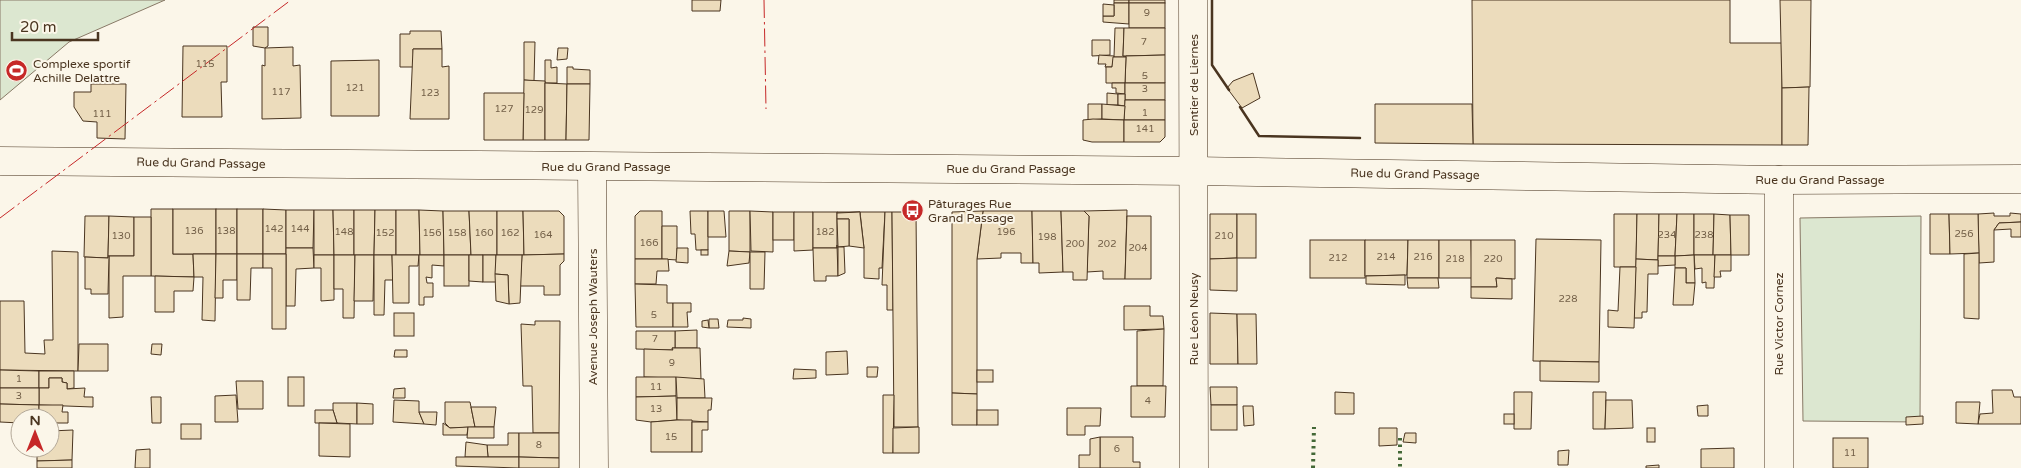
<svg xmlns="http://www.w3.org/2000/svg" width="2021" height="468" viewBox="0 0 2021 468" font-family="'Varela Round',sans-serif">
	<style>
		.green { fill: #dce7d0; stroke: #887966 }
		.building { fill: #ecdcbc; stroke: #4a3520 }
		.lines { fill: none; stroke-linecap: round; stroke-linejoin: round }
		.minor-casing { stroke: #4a3520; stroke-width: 29 }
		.minor { stroke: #fbf6e9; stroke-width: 28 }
		.hedge { stroke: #436837; stroke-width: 4; stroke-dasharray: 2.5 4; stroke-linecap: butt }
		.wall { stroke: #4a3520; stroke-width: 2.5 }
		.power { stroke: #c62828; stroke-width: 1; stroke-dasharray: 18 4 2.5 4; stroke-linecap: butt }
		.labels { text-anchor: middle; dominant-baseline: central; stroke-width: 4; stroke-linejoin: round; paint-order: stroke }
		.number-label { font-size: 10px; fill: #725f47 }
		.poi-label { font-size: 12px; fill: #4a3520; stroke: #fbf6e9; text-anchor: start }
		.street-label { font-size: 12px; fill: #4a3520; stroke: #fbf6e9 }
	</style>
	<rect width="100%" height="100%" fill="#fbf6e9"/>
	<g class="green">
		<polygon points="0,0 165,0 69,42 0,100"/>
		<polygon points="1921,216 1920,422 1803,421 1800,218"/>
	</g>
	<g class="building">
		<polygon points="692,0 721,0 720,11 692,11"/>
		<rect x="1114" y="0" width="15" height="3"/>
		<rect x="1129" y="0" width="36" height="3"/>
		<polygon points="1730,0 1730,43 1782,43 1782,145 1473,144 1472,0"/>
		<polygon points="1780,0 1811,0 1810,87 1782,88"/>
		<polygon points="1114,3 1129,3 1129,24 1103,22 1103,16 1114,16"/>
		<rect x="1129" y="3" width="36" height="25"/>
		<polygon points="1103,4 1114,5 1114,16 1103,16"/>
		<polygon points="253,27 268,27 268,46 265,48 253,46"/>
		<polygon points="1115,28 1124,28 1123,56 1126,56 1126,57 1114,57"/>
		<polygon points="1124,28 1165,28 1165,55 1123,56"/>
		<polygon points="410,31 441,31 442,49 413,49 414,67 400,67 400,34 410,34"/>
		<polygon points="1092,40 1110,40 1110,55 1092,56"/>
		<polygon points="524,42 535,42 534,81 524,80"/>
		<polygon points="183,46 227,46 227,82 221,82 222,117 182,117"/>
		<polygon points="293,47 293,66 300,65 301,118 262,119 262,65 265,66 265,48"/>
		<polygon points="558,48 568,48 567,59 557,60"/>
		<polygon points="413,49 442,49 442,67 449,66 449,119 410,119"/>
		<polygon points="1099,55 1114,56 1112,67 1105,67 1106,64 1098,64"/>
		<polygon points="1165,55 1165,83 1125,83 1126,56"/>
		<polygon points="1113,57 1126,57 1125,83 1106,83 1106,67 1112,67"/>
		<polygon points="379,60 379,116 331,116 331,61"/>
		<polygon points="545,60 551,60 551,68 557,67 557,83 545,83"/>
		<polygon points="567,67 573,67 573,69 590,70 590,84 567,84"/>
		<polygon points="1253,73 1260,98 1242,108 1227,88 1233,81"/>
		<polygon points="524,80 545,81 545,140 523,140"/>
		<polygon points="545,83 567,84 566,140 545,140"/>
		<polygon points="1112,83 1125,83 1125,94 1116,93 1116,88 1112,88"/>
		<rect x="1125" y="83" width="40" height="17"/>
		<polygon points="91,84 126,84 125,139 97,138 97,122 83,121 74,107 74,92 91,92"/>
		<polygon points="567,84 590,84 589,140 566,140"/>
		<polygon points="1809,87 1808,145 1782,145 1782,88"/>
		<polygon points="484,93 524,93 523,140 484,140"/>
		<polygon points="1107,93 1118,94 1118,105 1107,105"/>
		<polygon points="1118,94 1125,94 1125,106 1118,105"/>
		<polygon points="1125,100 1165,100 1165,120 1124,120"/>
		<polygon points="1088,104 1102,104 1102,119 1088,120"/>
		<polygon points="1102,104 1125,106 1124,120 1102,119"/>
		<polygon points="1375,104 1472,104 1473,144 1375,143"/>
		<polygon points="1093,119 1124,120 1124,142 1092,142 1083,140 1083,120"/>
		<polygon points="1124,120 1165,120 1165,137 1160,142 1124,142"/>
		<polygon points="151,209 173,209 173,254 193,254 194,277 151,276"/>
		<rect x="173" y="209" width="43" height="45"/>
		<rect x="216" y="209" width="21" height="45"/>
		<rect x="237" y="209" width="26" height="45"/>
		<polygon points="263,209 286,210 286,254 263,254"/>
		<polygon points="286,210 314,210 313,248 286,248"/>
		<polygon points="314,210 333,210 334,255 314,255"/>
		<polygon points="333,210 354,210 354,255 334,255"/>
		<polygon points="354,210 375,210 374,255 354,255"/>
		<polygon points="375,210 396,210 396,255 374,255"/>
		<polygon points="396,210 419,210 420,255 396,255"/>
		<polygon points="419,210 443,211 444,255 420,255"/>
		<polygon points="1127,210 1125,279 1103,279 1103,271 1087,272 1089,216 1084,211"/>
		<polygon points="443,211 469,211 471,255 444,255"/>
		<polygon points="469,211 497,211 497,255 471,255"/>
		<polygon points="497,211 523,211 524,255 497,255"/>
		<polygon points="523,211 559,211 564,216 564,254 524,255"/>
		<polygon points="640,211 662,211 662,259 635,259 635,216"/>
		<polygon points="690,211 708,211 708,250 696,250 695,234 691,234"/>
		<polygon points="708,211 724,211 726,237 708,237"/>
		<polygon points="729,211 750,211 750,252 729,251"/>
		<polygon points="750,211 773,212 773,252 751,251"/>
		<polygon points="983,211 1032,211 1033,263 1021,263 1021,253 1001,253 1001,258 977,259"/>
		<polygon points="983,211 977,259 977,394 952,393 952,212"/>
		<polygon points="1032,211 1061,211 1063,272 1039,273 1039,263 1033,263"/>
		<polygon points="1061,211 1084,211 1089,216 1087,280 1073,280 1073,272 1063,272"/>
		<rect x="773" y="212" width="21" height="28"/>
		<polygon points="794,212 813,212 813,250 794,251"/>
		<rect x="813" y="212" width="24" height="36"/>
		<polygon points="837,212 860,212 840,213 837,213"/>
		<polygon points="860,212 885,212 882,268 879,268 879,279 864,278 864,248"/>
		<polygon points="860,212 860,214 864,248 849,246 849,219 837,219 837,213"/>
		<polygon points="885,212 892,212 893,310 887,310 887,285 882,285"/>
		<polygon points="892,212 916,212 918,427 894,427"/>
		<polygon points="1994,213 1994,216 2010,216 2010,213 2021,214 2021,222 1999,223 1994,230 1994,262 1979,263 1978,214"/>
		<polygon points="1210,214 1237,214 1237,258 1210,259"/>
		<rect x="1237" y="214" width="19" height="44"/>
		<polygon points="1614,214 1637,214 1636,267 1614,267"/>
		<polygon points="1637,214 1659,214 1658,260 1636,259"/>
		<polygon points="1659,214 1677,214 1675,256 1658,256"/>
		<polygon points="1677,214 1694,214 1694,255 1675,256"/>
		<polygon points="1694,214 1714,214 1713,255 1694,255"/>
		<polygon points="1714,214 1730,215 1731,255 1713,255"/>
		<polygon points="1930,214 1949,214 1950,254 1930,254"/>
		<polygon points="1949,214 1978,214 1979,253 1950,254"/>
		<polygon points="1730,215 1749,215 1749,255 1731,255"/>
		<polygon points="85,216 109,216 108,258 84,257"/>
		<polygon points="109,216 134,217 134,256 108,256"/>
		<polygon points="1127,216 1151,216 1151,279 1125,279"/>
		<polygon points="134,217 151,217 151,276 123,276 123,317 109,318 109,256 134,256"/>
		<polygon points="837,219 849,219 849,246 838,247"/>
		<polygon points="2021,222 2021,237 2011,237 2011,229 1994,230 1999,223"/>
		<polygon points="662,226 677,226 677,260 662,259"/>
		<polygon points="1536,239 1601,240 1599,362 1533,361"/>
		<rect x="1310" y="240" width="55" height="38"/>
		<polygon points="1365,240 1408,240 1407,275 1365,276"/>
		<polygon points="1408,240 1439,240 1439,278 1407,278"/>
		<polygon points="1439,240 1471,240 1472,278 1439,278"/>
		<polygon points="1471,240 1515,240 1515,279 1496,278 1497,287 1471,287"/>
		<polygon points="837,245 838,276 826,276 826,281 814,281 813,248 837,248"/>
		<polygon points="838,247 844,247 845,273 838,276"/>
		<polygon points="286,248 313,248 314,268 296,269 295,306 286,306"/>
		<polygon points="677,248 688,248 688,263 676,262"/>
		<rect x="701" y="250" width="7" height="5"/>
		<polygon points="52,251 78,252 78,371 0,370 0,301 24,301 25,353 45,354 44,340 53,340"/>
		<polygon points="729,251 750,252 749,263 727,266"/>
		<polygon points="750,252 765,252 764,289 750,289"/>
		<polygon points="1979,253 1979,319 1964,318 1964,254"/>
		<polygon points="193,254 216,254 215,321 202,320 203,277 194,277"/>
		<polygon points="216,254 237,254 237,280 223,280 223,298 215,298"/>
		<polygon points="237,254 263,254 263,268 251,268 250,300 237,300"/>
		<polygon points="263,254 286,254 286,329 272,329 272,268 263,268"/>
		<polygon points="564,254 564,261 560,265 560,295 544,295 544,286 520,286 522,255"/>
		<polygon points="314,255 334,255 334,300 321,301 321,268 314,268"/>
		<polygon points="334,255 355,255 354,318 343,318 343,289 334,289"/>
		<polygon points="355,255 374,255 373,301 354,301"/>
		<polygon points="374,255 392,255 393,280 385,280 384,315 374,315"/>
		<polygon points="392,255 419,255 418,266 409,266 409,303 393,303"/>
		<polygon points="419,255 444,255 444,266 432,265 432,278 426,277 427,283 433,283 433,297 424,297 424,305 419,305"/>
		<rect x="444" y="255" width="25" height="31"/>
		<polygon points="469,255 483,255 483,282 469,281"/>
		<rect x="483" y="255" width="13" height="27"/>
		<polygon points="496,255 522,255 520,303 509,304 508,275 495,274"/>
		<polygon points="1694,255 1715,255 1714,288 1706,288 1706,282 1702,283 1702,268 1695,269"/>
		<polygon points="1694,255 1695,283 1686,283 1686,268 1675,268 1675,256"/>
		<polygon points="1715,255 1731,255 1731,271 1720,271 1721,277 1714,277"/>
		<polygon points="108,256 109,256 108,294 91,294 91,289 85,289 85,257 108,258"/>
		<polygon points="1658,256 1675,256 1675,265 1658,266"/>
		<polygon points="1237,258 1237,291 1210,290 1210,259"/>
		<polygon points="635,259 668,259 669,271 657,271 656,284 635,284"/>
		<polygon points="1636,259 1658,260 1658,274 1648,274 1647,312 1642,312 1642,318 1634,318"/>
		<polygon points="1620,267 1636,267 1634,328 1608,327 1608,310 1618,311"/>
		<polygon points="1675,268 1686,268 1686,283 1695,283 1693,305 1673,305"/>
		<polygon points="495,274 508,275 509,304 496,301"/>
		<polygon points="1405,275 1405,285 1366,284 1366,276"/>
		<polygon points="155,276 194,277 193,291 174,291 174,312 155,312"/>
		<polygon points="1407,278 1438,278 1439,288 1408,288"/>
		<polygon points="1496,278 1512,279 1512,299 1471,298 1471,287 1497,287"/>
		<polygon points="635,284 667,285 667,303 673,303 673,327 636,327"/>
		<polygon points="673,303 691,303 691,312 687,312 688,327 673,327"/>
		<polygon points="1124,306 1150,306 1150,316 1163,316 1164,329 1124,330"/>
		<rect x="394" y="313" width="20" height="23"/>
		<polygon points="1210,313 1237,314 1238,364 1210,364"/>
		<polygon points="1237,314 1256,314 1257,364 1238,364"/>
		<polygon points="743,318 751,319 751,328 727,327 728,320 743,320"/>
		<polygon points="709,319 718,319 719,328 709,328"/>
		<polygon points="708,320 709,328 702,327 702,321"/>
		<polygon points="535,321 560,321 559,433 533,433 532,386 523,386 521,324 535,325"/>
		<polygon points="1164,329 1163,386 1137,386 1137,331"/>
		<polygon points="697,330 697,348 675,348 675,331"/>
		<polygon points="636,331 675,331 675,348 672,348 673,350 636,349"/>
		<polygon points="79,344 108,344 108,371 78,371"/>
		<polygon points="152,344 162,344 161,355 151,354"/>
		<polygon points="672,348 700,348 701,379 644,377 644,349 673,350"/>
		<polygon points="395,350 407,350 407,357 394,357"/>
		<polygon points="847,351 848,374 826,375 826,352"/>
		<polygon points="1540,361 1599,362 1599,382 1540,381"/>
		<polygon points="867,367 878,367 877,377 867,377"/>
		<polygon points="794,369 816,370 816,378 793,379"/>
		<polygon points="0,370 39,371 39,388 0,388"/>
		<rect x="977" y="370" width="16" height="12"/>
		<polygon points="39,371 74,371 74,388 67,389 67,383 62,382 62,378 49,378 49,388 39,388"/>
		<rect x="288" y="377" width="16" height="29"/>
		<polygon points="636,377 676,377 676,396 636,397"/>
		<polygon points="676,377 704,379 705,398 677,398"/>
		<polygon points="49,378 62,378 62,382 67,383 67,389 85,388 84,397 93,397 93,407 39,405 39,388 49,388"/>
		<polygon points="236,381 263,381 263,409 238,409"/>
		<polygon points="1131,386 1166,386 1165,417 1131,417"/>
		<polygon points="1210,387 1237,387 1237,405 1211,405"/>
		<polygon points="0,388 39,388 39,405 0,404"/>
		<polygon points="405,388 405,398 393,398 394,389"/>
		<polygon points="1992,390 2012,390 2014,397 2021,397 2021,424 1978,424 1980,414 1993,413"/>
		<polygon points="1335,392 1354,393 1354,414 1335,414"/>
		<polygon points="1514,392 1532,392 1531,429 1514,429"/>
		<polygon points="1593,392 1606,392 1605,429 1593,429"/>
		<polygon points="952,393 977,394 977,425 952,425"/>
		<polygon points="236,395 238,422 215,422 215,396"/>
		<polygon points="883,395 894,395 893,453 883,453"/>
		<polygon points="676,396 677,420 651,422 636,420 636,397"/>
		<polygon points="151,397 161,397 161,423 152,423"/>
		<polygon points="677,398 712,398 711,410 708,410 708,422 677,420"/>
		<polygon points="394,400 419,401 419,412 424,424 393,422"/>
		<polygon points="1606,400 1632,400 1633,428 1605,429"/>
		<polygon points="445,402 470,402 475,427 450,428 445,423"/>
		<polygon points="1956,402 1980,402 1978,424 1956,423"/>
		<polygon points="333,403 357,403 357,424 337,423 333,410"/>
		<polygon points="357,403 373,404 373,424 357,424"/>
		<polygon points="0,404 39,405 39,418 20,418 20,423 0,422"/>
		<polygon points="39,405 63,405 62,412 68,412 68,423 50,423 50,418 39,418"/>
		<rect x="1211" y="405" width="26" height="25"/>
		<polygon points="1708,405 1708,416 1698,416 1697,406"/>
		<polygon points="1243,406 1253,406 1254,425 1244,426"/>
		<polygon points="471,407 496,407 494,427 475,427"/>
		<polygon points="1067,408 1101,408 1100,426 1085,426 1085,435 1067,435"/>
		<polygon points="315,410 333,410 337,423 315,423"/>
		<rect x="977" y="410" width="21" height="15"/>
		<polygon points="419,412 437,412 436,425 424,424"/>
		<rect x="1504" y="414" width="10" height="10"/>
		<polygon points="1923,416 1923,424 1906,425 1906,417"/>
		<polygon points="677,420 692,420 692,452 651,452 651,422"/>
		<polygon points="692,422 708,422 708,430 702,430 702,452 692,452"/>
		<polygon points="319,423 350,424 350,457 319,456"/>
		<polygon points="443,423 450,428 468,427 467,435 443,435"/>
		<rect x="181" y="424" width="20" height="15"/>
		<polygon points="468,427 494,427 494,438 467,438"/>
		<polygon points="919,427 919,453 893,453 893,428"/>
		<polygon points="1379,428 1397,428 1397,445 1379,446"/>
		<rect x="1647" y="428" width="8" height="14"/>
		<polygon points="73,430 72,460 37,461 37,448 50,448 50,431"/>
		<polygon points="508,433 519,433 519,457 488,457 487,445 508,445"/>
		<polygon points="519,433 559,433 559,458 519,457"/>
		<polygon points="1405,433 1416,433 1416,443 1403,442"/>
		<polygon points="1100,437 1133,437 1133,462 1140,462 1140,468 1100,468"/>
		<polygon points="1100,437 1100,468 1079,468 1079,455 1090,455 1090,439"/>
		<rect x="1833" y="438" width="35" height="30"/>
		<polygon points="466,442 487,445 488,457 465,457"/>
		<polygon points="1734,448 1734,468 1701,468 1701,449"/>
		<polygon points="150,449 150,468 135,468 136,450"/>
		<polygon points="1569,450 1568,465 1558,465 1558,451"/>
		<polygon points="456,457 519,457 519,468 456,466"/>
		<polygon points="519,457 559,458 559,468 519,468"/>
		<polygon points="72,460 72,468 37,468 37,461"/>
		<polygon points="1659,465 1659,468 1646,468 1646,466"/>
	</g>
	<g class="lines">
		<defs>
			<g id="minor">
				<polyline points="1193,0 1194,468"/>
				<polyline points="0,161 1194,171 1779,180 2021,179"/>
				<polyline points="592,167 594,468"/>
				<polyline points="1779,468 1779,180"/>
			</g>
		</defs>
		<use href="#minor" class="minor-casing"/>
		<use href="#minor" class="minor"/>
		<g class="hedge">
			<polyline points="1400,438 1400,468"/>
			<polyline points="1313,468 1314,427"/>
		</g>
		<g class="wall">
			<polyline points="1212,0 1212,65 1229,90"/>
			<polyline points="1240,107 1259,136 1360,138"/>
		</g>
		<g class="power">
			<polyline points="764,0 766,109"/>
			<polyline points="0,218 291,0"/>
		</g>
	</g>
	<defs>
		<symbol id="stadium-disc" viewBox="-11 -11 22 22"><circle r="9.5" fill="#c62828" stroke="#fbf6e9"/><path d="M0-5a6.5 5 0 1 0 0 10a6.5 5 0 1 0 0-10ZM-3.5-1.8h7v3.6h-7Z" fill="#fff"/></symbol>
		<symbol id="bus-disc" viewBox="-11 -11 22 22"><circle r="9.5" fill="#c62828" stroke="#fbf6e9"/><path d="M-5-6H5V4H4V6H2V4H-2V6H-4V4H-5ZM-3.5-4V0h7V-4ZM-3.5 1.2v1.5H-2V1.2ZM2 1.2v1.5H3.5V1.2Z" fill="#fff"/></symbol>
	</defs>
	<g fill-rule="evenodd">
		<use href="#stadium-disc" x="4" y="58" width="25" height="25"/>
		<use href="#bus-disc" x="900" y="198" width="25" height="25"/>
	</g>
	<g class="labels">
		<g class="number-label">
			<text x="1147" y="13">9</text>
			<text x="1144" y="42">7</text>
			<text x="205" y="64">115</text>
			<text x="1145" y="76">5</text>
			<text x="355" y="88">121</text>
			<text x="1145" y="89">3</text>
			<text x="281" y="92">117</text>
			<text x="430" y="93">123</text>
			<text x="504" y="109">127</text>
			<text x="534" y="110">129</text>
			<text x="1145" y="113">1</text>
			<text x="102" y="114">111</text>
			<text x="1145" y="129">141</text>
			<text x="274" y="229">142</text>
			<text x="300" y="229">144</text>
			<text x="194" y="231">136</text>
			<text x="226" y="231">138</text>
			<text x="344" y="232">148</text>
			<text x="825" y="232">182</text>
			<text x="1006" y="232">196</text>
			<text x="385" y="233">152</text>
			<text x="432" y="233">156</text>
			<text x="457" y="233">158</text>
			<text x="484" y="233">160</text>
			<text x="510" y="233">162</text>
			<text x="1964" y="234">256</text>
			<text x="543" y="235">164</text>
			<text x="1667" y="235">234</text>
			<text x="1704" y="235">238</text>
			<text x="121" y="236">130</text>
			<text x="1224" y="236">210</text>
			<text x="1047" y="237">198</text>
			<text x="649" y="243">166</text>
			<text x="1075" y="244">200</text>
			<text x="1107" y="244">202</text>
			<text x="1138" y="248">204</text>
			<text x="1386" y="257">214</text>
			<text x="1423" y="257">216</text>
			<text x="1338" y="258">212</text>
			<text x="1455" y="259">218</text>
			<text x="1493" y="259">220</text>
			<text x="1568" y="299">228</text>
			<text x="654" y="315">5</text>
			<text x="655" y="339">7</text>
			<text x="672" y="363">9</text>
			<text x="19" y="379">1</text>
			<text x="656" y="387">11</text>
			<text x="19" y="396">3</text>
			<text x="1148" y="401">4</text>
			<text x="656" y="409">13</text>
			<text x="671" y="437">15</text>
			<text x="539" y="445">8</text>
			<text x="1117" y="449">6</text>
			<text x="1850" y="453">11</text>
		</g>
		<g class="poi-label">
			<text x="33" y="64">Complexe sportif<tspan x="33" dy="14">Achille Delattre</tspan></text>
			<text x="928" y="204">Pâturages Rue<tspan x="928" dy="14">Grand Passage</tspan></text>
		</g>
		<g class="street-label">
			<text transform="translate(1194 85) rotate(-90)">Sentier de Liernes</text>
			<text transform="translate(201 163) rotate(1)">Rue du Grand Passage</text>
			<text x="606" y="167">Rue du Grand Passage</text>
			<text x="1011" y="169">Rue du Grand Passage</text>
			<text transform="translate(1415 174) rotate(1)">Rue du Grand Passage</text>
			<text x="1820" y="180">Rue du Grand Passage</text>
			<text transform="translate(593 317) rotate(-90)">Avenue Joseph Wauters</text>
			<text transform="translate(1194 319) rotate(-90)">Rue Léon Neusy</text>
			<text transform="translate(1779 324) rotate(-90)">Rue Victor Cornez</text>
		</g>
	</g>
	<g transform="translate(35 433)"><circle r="24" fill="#fbf6e9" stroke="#b4a999"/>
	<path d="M0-4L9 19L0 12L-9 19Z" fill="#c62828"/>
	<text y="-8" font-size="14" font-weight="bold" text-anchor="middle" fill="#4a3520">N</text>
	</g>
	<path d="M12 32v8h86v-8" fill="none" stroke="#4a3520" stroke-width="2.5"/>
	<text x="20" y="32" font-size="15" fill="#4a3520" stroke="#fbf6e9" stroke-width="4" paint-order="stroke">20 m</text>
</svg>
